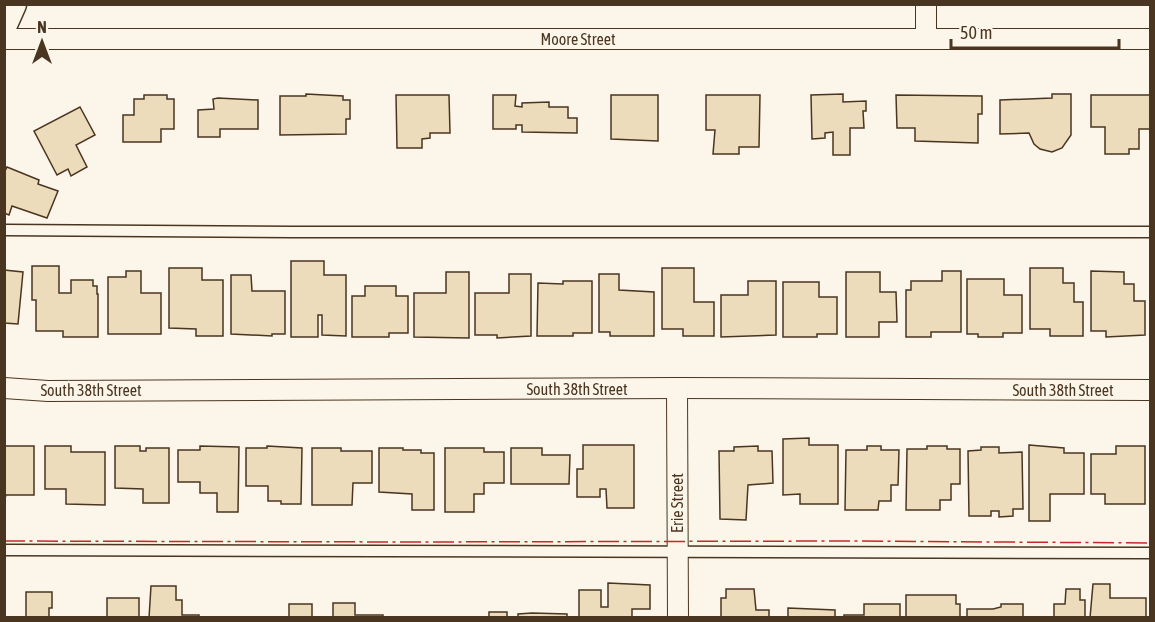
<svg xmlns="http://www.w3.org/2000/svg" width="1155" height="622" viewBox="0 0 1155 622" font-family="'Asap Condensed',sans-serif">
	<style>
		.building { fill: #ecdcbc; stroke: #4a3520; stroke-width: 1.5 }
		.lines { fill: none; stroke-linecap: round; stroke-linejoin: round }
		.lane-casing { stroke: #4a3520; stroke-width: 13 }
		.street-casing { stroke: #4a3520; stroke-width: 22 }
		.secondary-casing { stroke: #4a3520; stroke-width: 31 }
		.lane { stroke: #fbf6e9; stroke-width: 10 }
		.street { stroke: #fbf6e9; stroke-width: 20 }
		.secondary { stroke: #fbf6e9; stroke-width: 28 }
		.power { stroke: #c62828; stroke-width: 1.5; stroke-dasharray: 21 4.5 3 4.5; stroke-linecap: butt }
		.labels { text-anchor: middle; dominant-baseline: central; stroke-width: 4.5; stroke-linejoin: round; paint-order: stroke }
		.street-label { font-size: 16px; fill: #4a3520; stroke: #fbf6e9 }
	</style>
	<rect width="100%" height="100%" fill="#fbf6e9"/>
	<g class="building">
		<polygon points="306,94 343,96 343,100 350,100 350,119 346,119 346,134 280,135 280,96 306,96"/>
		<polygon points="843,94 843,102 866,101 866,111 863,111 864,128 850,128 850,155 833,155 833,132 825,133 825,138 812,139 811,95"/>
		<polygon points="1052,94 1071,94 1071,135 1062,148 1052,152 1040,149 1034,144 1029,133 1000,134 1000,100 1052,98"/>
		<polygon points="144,95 167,95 167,99 174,99 174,129 161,129 161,142 123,142 123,115 134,115 134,99 144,99"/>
		<polygon points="396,95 449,95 450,133 430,133 430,138 422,139 422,148 397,148"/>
		<polygon points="493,95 516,95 515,106 522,107 522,103 549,102 549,107 568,107 568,118 577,118 577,133 522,132 522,125 516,125 516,129 493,129"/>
		<polygon points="611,95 658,95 658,141 611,139"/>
		<polygon points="706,95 760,95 759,147 739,147 739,154 713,154 715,130 706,130"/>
		<polygon points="896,95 982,96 982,114 978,114 978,143 915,141 915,128 897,128"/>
		<polygon points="1091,95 1150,95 1150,129 1139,129 1139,149 1129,149 1129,154 1105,154 1105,127 1091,127"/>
		<polygon points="218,98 258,100 258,129 220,129 220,137 198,137 198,110 214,109 213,99"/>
		<polygon points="80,107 95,135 76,145 87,167 71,176 68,169 57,175 34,131"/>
		<polygon points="7,167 39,180 38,184 58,191 47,218 12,206 9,215 4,213 4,173"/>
		<polygon points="291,261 324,261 324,275 346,275 346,336 322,335 322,315 318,315 318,337 291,337"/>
		<polygon points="32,266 59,266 59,293 71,293 71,280 93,280 93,286 97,286 97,294 98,294 98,337 63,337 63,331 36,331 36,300 32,300"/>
		<polygon points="169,268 202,268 202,280 223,280 223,336 196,336 196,329 169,328"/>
		<polygon points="662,268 694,268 694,302 714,302 714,336 683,336 683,329 662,329"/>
		<polygon points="1030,268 1063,268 1063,283 1074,283 1074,302 1083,302 1083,336 1050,336 1050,329 1030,329"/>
		<polygon points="4,270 23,272 18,324 4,323"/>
		<polygon points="126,271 141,271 141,293 161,293 161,334 108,334 108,277 126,277"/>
		<polygon points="942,271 961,271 961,332 931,332 931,337 906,337 906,290 911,290 911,281 942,281"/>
		<polygon points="1091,271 1124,272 1124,284 1134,284 1134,301 1145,301 1145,335 1106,337 1106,331 1091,331"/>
		<polygon points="446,272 469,272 469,338 414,337 414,293 446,293"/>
		<polygon points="846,272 880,272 880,292 896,292 897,322 879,322 879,337 846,337"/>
		<polygon points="509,274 531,274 531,336 497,338 497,335 475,335 475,293 509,293"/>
		<polygon points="599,274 619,274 619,290 654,292 654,336 610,336 610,332 599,332"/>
		<polygon points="231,275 251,275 252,291 285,291 285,334 272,334 272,336 231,334"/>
		<polygon points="967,279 1004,279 1004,295 1022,295 1022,333 1003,333 1003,337 978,337 978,334 967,334"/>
		<polygon points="563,281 592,281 592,333 573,333 573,336 537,336 538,283 563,284"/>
		<polygon points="748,281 776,281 776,335 721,337 721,295 748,295"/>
		<polygon points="783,282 819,282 819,297 837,297 837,334 817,334 817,337 783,337"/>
		<polygon points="365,286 396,286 396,296 408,296 408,333 389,333 389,337 352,337 352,296 365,296"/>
		<polygon points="809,438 809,445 838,445 838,504 800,504 800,494 783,495 783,439"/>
		<polygon points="583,445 634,445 634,508 607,508 606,489 600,489 600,497 577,497 577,469 583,469"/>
		<polygon points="1029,445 1064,448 1064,453 1084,453 1084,494 1050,494 1050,521 1029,521"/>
		<polygon points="4,446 34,446 34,495 6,495 4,502"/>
		<polygon points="45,446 71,446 71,452 105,452 105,505 66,504 66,489 45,489"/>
		<polygon points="115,446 140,446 140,451 146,451 146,448 169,448 169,503 143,503 143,489 115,488"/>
		<polygon points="200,446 239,447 238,512 217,512 217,493 200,493 200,482 178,482 178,450 200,450"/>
		<polygon points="267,446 302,448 301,504 281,504 281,501 268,501 268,486 246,486 246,448 267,448"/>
		<polygon points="758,446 758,451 772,451 773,483 748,485 746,520 720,519 719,451 734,451 734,447"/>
		<polygon points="867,446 881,446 881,450 899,450 898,485 891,485 891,501 879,501 878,510 845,510 846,450 867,450"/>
		<polygon points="927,446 947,446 947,449 960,449 960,484 951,484 951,500 940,500 940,510 906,510 907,449 927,449"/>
		<polygon points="1116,446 1145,446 1145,504 1105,504 1105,494 1091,494 1091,454 1116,454"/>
		<polygon points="981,447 999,447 999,453 1022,452 1023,509 1013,509 1013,516 999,517 999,511 991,511 991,516 969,516 968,451 981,450"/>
		<polygon points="312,448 341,448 341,451 372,451 372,483 353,483 352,505 312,505"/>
		<polygon points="379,448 403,448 403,450 421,450 421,453 434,453 434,510 412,510 412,494 379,492"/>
		<polygon points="445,448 484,448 484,452 504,452 504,483 484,483 484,494 474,494 474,512 445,512"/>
		<polygon points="511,448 542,448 542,455 570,455 569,484 511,484"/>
		<polygon points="608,583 650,585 650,609 632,609 632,618 579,618 579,590 601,590 601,607 608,607"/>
		<polygon points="1093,584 1110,584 1110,598 1146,598 1146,618 1090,618"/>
		<polygon points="151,586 176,586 176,600 182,600 182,615 199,615 199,618 149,618"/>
		<polygon points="726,589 754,589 756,610 769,610 769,618 721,618 721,598 726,598"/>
		<polygon points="1066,589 1080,589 1080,600 1085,600 1085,618 1029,618 1054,617 1054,604 1065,604"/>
		<polygon points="26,592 52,592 52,608 49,608 49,618 26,618"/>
		<polygon points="906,595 956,595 956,604 960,604 960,618 906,618"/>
		<rect x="107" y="598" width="32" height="20"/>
		<polygon points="333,603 355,603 355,615 383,615 383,618 333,618"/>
		<rect x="289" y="604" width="23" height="14"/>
		<polygon points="864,604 900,604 900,618 844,618 844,615 864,615"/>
		<polygon points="1001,604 1023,604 1023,618 967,618 967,609 993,609 1001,607"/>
		<polygon points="788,608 835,610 835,618 788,618"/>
		<rect x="489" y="612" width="18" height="6"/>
		<polygon points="532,613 567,614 567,618 518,618 518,614"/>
	</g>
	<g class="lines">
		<defs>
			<g id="lane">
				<polyline points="4,230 293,232 1150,232"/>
				<polyline points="4,550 1150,553"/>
			</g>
			<g id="street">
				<polyline points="926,38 926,4"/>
				<polyline points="4,39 1150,39"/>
				<polyline points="4,388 48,391 677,388 1150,390"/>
				<polyline points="677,388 678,618"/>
			</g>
			<polyline id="secondary" points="4,22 12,4"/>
		</defs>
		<use href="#lane" class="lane-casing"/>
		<use href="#street" class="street-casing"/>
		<use href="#secondary" class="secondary-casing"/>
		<use href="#lane" class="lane"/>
		<use href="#street" class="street"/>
		<use href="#secondary" class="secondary"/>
		<polyline class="power" points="4,541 411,542 850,541 1150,543"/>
	</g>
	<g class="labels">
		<g class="street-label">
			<text x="578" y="39">Moore Street</text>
			<text x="577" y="389">South 38th Street</text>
			<text x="91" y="390">South 38th Street</text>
			<text x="1063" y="390">South 38th Street</text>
			<text transform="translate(677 503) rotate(-90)">Erie Street</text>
		</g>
	</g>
	<rect width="1155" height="622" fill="none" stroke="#4a3520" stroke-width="12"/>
	<g transform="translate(42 42)" stroke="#fbf6e9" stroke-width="4.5" paint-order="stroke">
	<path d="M0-4.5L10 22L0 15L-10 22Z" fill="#4a3520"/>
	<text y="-9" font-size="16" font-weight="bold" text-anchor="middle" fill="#4a3520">N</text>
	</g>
	<path d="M951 39v9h168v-9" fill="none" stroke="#4a3520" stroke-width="3"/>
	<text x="960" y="39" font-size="18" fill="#4a3520" stroke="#fbf6e9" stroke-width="4.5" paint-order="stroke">50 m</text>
</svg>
